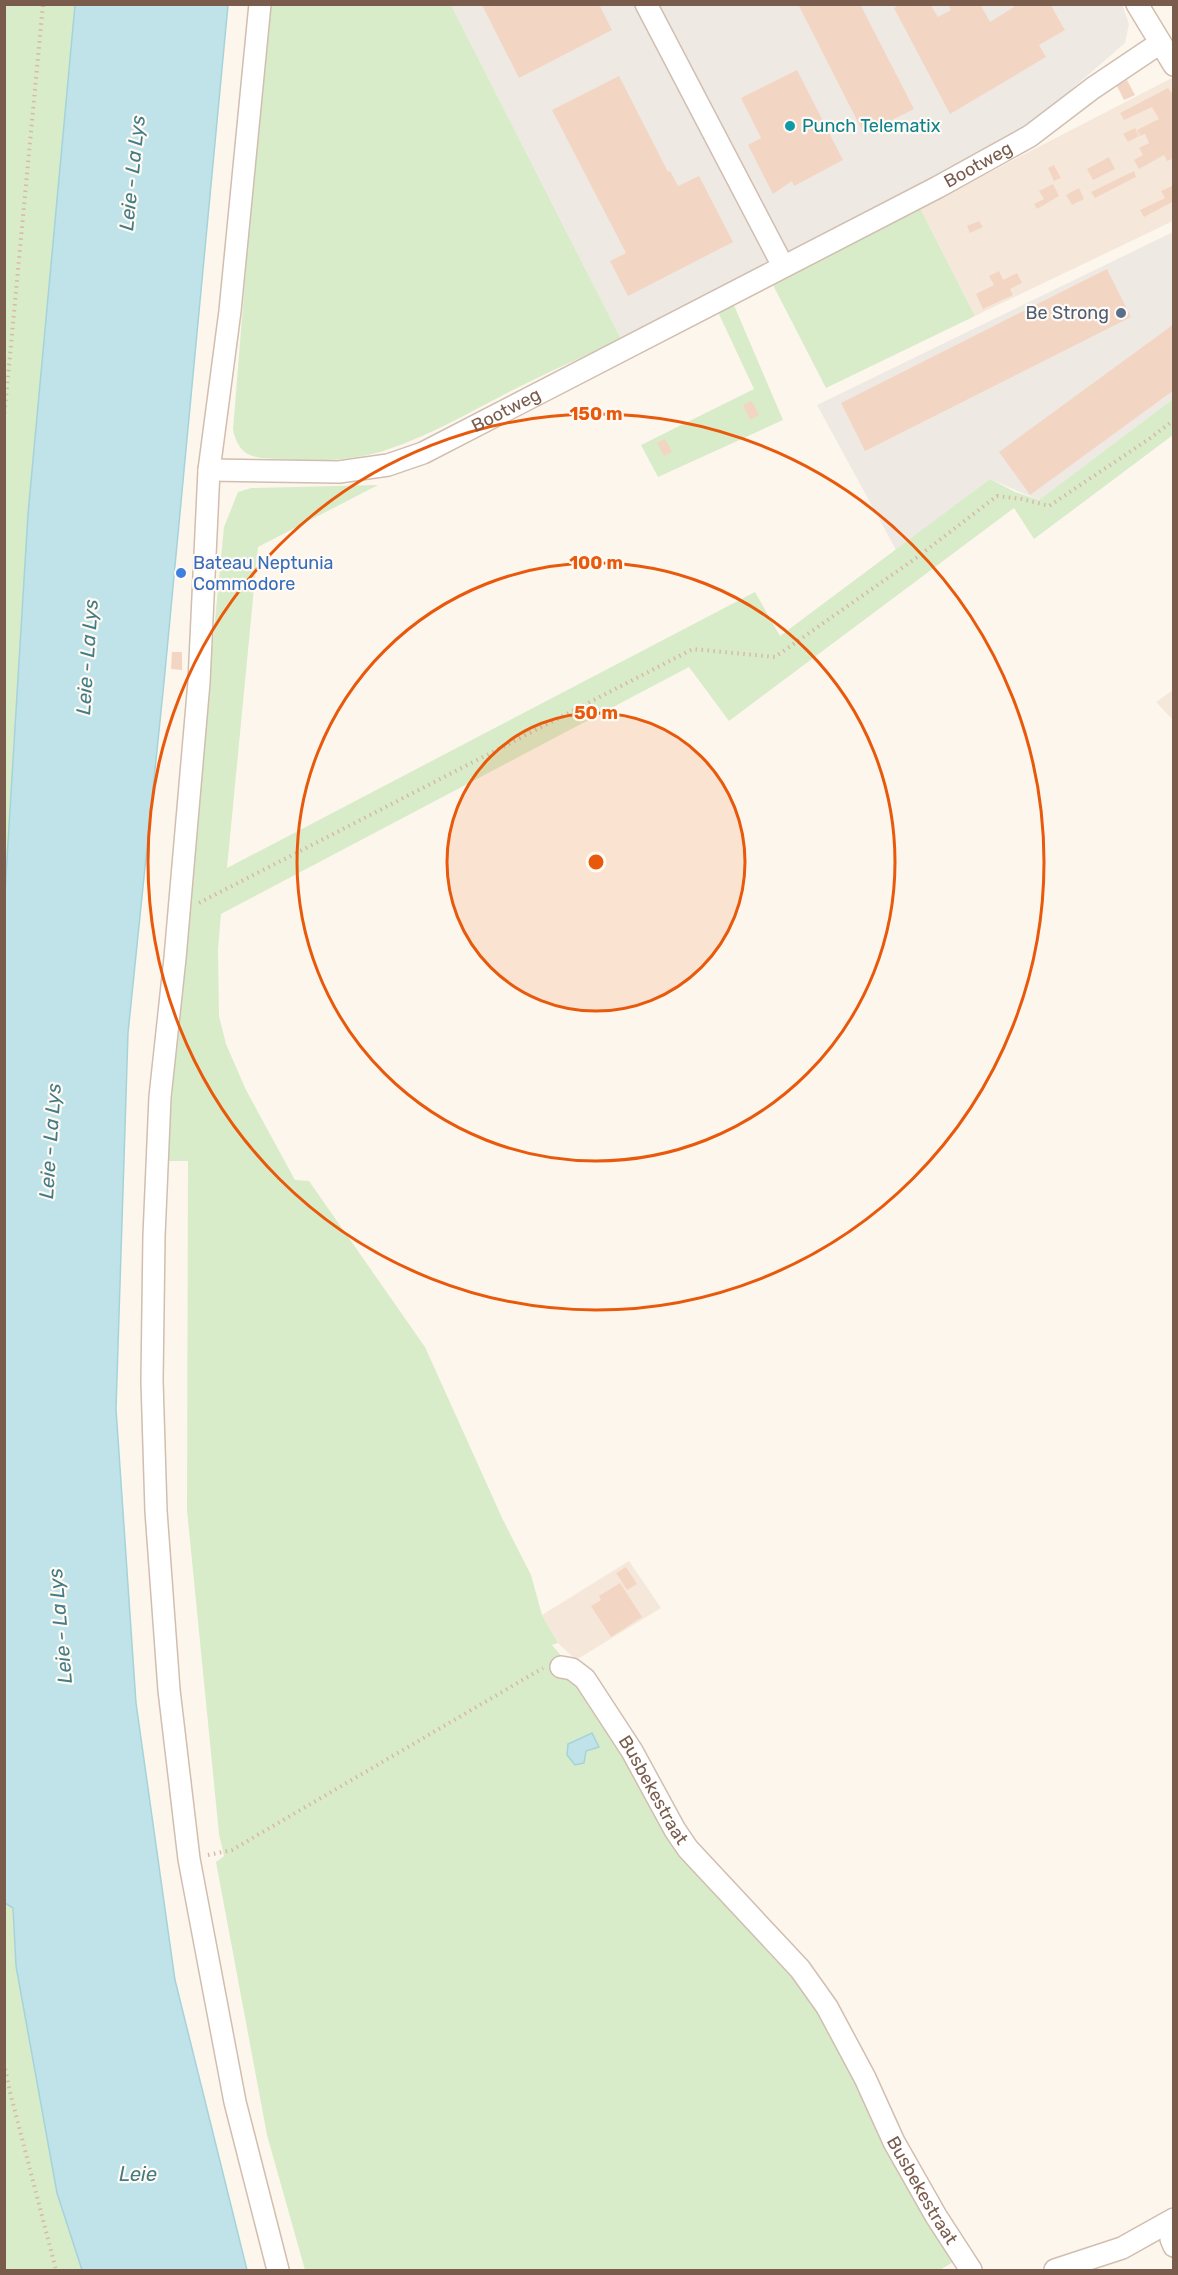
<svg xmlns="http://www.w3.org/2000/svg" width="1178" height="2275" viewBox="0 0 1178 2275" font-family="Rubik,sans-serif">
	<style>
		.residential { fill: #f5e8da }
		.industrial { fill: #efe9e4 }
		.green { fill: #d8ecc9 }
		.water { fill: #bfe3e8; stroke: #a5d3da; stroke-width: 1.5 }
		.building { fill: #f3d5c3 }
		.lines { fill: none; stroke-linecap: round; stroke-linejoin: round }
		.minor-casing { stroke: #d1beb0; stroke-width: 24 }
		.path { stroke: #d9b8a5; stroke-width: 4; stroke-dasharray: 1.5 4.5; stroke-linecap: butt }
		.minor { stroke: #fff; stroke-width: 21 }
		.ring { fill: none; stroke: #e8590c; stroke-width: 3 }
		.culture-dot { fill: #0f9aa8; stroke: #fffaf3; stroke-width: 2 }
		.service-dot { fill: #5c6f8a; stroke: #fffaf3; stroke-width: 2 }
		.shop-dot { fill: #3f7fe0; stroke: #fffaf3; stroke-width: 2 }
		.labels { text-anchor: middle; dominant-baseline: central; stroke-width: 4.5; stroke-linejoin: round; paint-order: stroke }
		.culture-label { font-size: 18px; fill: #0d838f; stroke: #fffaf3; text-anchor: start }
		.street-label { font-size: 18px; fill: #7a5c4d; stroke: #fffaf3 }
		.service-label { font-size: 18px; fill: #4e5e75; stroke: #fffaf3; text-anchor: end }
		.shop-label { font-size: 18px; fill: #366cbe; stroke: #fffaf3; text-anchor: start }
		.water-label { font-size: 20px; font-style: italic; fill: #437c86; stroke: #fffaf3 }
		.centre { fill: #e8590c; stroke: #fffaf3; stroke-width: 3 }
		.ring-label { font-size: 18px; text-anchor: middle; font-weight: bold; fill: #e8590c; stroke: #fffaf3; stroke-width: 4.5; stroke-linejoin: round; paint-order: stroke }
	</style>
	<rect width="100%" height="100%" fill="#fdf6ec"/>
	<g class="residential">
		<polygon points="1172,78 1173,221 975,316 920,208"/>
		<polygon points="1173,690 1173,720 1156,702"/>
		<polygon points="629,1561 661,1608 576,1660 558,1643 542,1615"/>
	</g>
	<g class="industrial">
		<polygon points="1122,4 1129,24 1125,43 1058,101 998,146 621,339 451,5"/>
		<polygon points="1173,232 1173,399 1039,500 990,479 896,550 817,405"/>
	</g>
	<g class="green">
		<polygon points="4,5 75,5 28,514 5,892"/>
		<path d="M267,5H451L621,339C589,354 557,368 525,384C480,406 437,433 389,449C356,461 315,462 281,459C255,458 240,459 233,430Z"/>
		<polygon points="920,208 975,316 826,388 773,285"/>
		<polygon points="733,303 783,420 658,477 641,445 754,389 718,312"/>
		<polygon points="1173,399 1173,435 1034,539 1014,508 729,721 689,667 221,914 218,949 219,1016 226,1044 246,1090 295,1180 309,1181 425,1347 503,1520 531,1575 542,1615 558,1643 552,1645 565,1660 741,1918 818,2004 953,2262 940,2270 305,2270 267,2135 216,1862 224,1856 219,1834 187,1510 188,1161 167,1161 188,898 224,527 238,492 251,488 378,485 258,547 227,868 755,592 780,636 990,479 1015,492 1039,500"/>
		<polygon points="4,1903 13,1908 16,1966 57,2193 82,2270 5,2270"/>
	</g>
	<g class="water">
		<polygon points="75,5 228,5 164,682 128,1033 116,1409 136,1703 175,1980 247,2270 82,2270 57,2193 16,1966 13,1908 5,1903 5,892 28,514"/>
		<polygon points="592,1733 599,1747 586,1751 584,1763 575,1765 567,1755 568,1744"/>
	</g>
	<g class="building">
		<polygon points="599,4 612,30 519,78 482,5"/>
		<polygon points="798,4 860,4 914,109 864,134"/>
		<polygon points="900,4 930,4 938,17 951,10 948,4 980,4 990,22 1014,7 1013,4 1050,4 1065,30 1039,45 1046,57 950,114 894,8"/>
		<polygon points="797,70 843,160 794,186 792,181 773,194 748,145 761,138 741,98"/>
		<polygon points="619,76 668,172 670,171 678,186 699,176 733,242 628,296 610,261 626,253 552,110"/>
		<polygon points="1127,80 1135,95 1124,100 1117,86"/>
		<polygon points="1168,88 1174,96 1174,158 1167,161 1164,155 1139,169 1134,160 1143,155 1139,148 1149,143 1145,134 1140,136 1137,130 1159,119 1152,107 1124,120 1120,113"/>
		<polygon points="1135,128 1139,136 1128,142 1123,134"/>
		<polygon points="1109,157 1115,169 1093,180 1087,169"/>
		<polygon points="1054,165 1061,178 1054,181 1048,168"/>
		<polygon points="1134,171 1136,177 1095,198 1091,192"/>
		<polygon points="1053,184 1059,196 1037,209 1034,204 1044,199 1039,191"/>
		<polygon points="1174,185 1174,201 1144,217 1140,210 1165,198 1161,191"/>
		<polygon points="1079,188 1084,199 1072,205 1066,195"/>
		<polygon points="979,221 983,227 970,233 967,226"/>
		<polygon points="1107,269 1131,317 865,451 841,403"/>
		<polygon points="999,271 1003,280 1017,273 1022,283 1010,289 1013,295 983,309 976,294 994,285 989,276"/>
		<polygon points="1174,324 1174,390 1030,495 999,452"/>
		<polygon points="752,401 759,415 750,420 743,405"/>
		<polygon points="665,439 672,452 664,456 657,443"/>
		<polygon points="172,652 182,652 182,670 171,669"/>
		<polygon points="626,1567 637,1584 627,1590 616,1573"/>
		<polygon points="620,1583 642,1617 611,1637 591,1606 601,1600 599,1596"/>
	</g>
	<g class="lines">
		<defs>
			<g id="minor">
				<polyline points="260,4 230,311 209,470 199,682 175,958 160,1097 154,1236 152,1381 156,1511 169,1690 189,1859 235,2102 278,2270"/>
				<polyline points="646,4 783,266"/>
				<polyline points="1137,4 1174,65"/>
				<path id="s1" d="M209,470L339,472L388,465L423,453L938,187L1030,136L1093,88L1160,43"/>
				<path id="s2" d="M561,1667L572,1669L585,1679L632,1751L675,1830L688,1849L800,1969L827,2007L865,2078L894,2142L936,2216L971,2270"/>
				<polyline points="1173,2220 1171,2239 1174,2246"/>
				<polyline points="1055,2270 1122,2248 1174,2219"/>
			</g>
		</defs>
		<use href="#minor" class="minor-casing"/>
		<g class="path">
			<polyline points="4,419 43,4"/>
			<polyline points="199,903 693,649 775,657 916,558 997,496 1022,499 1049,506 1149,439 1174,420"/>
			<polyline points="208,1855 232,1850 543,1668"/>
			<polyline points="4,2063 10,2092 56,2270"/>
		</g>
		<use href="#minor" class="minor"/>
	</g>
	<circle cx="596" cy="862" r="149" fill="#e8590c" fill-opacity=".12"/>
	<g class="ring">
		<circle cx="596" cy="862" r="149"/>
		<circle cx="596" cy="862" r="299"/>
		<circle cx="596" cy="862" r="448"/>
	</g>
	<circle class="culture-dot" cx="790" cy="126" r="6"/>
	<circle class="service-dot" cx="1121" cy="313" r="6"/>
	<circle class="shop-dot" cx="181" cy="573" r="6"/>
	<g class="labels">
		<g class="culture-label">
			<text x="802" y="126">Punch Telematix</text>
		</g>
		<g class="street-label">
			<text stroke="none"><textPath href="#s1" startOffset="842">Bootweg</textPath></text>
			<text stroke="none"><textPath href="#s1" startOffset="310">Bootweg</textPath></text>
			<text stroke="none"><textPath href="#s2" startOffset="158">Busbekestraat</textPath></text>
			<text stroke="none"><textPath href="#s2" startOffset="644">Busbekestraat</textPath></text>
		</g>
		<g class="service-label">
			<text x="1109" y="313">Be Strong</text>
		</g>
		<g class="shop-label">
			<text x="193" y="563">Bateau Neptunia<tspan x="193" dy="21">Commodore</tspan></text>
		</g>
		<g class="water-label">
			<text transform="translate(132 173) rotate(-84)">Leie - La Lys</text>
			<text transform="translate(87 657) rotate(-86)">Leie - La Lys</text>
			<text transform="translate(50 1141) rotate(-86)">Leie - La Lys</text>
			<text transform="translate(60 1626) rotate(-95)">Leie - La Lys</text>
			<text x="138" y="2174">Leie</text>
		</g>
	</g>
	<circle cx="596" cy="862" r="9" class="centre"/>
	<g class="ring-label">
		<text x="596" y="420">150 m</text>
		<text x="596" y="569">100 m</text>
		<text x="596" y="719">50 m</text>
	</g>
	<rect width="1178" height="2275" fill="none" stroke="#7a5c4d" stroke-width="12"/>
</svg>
